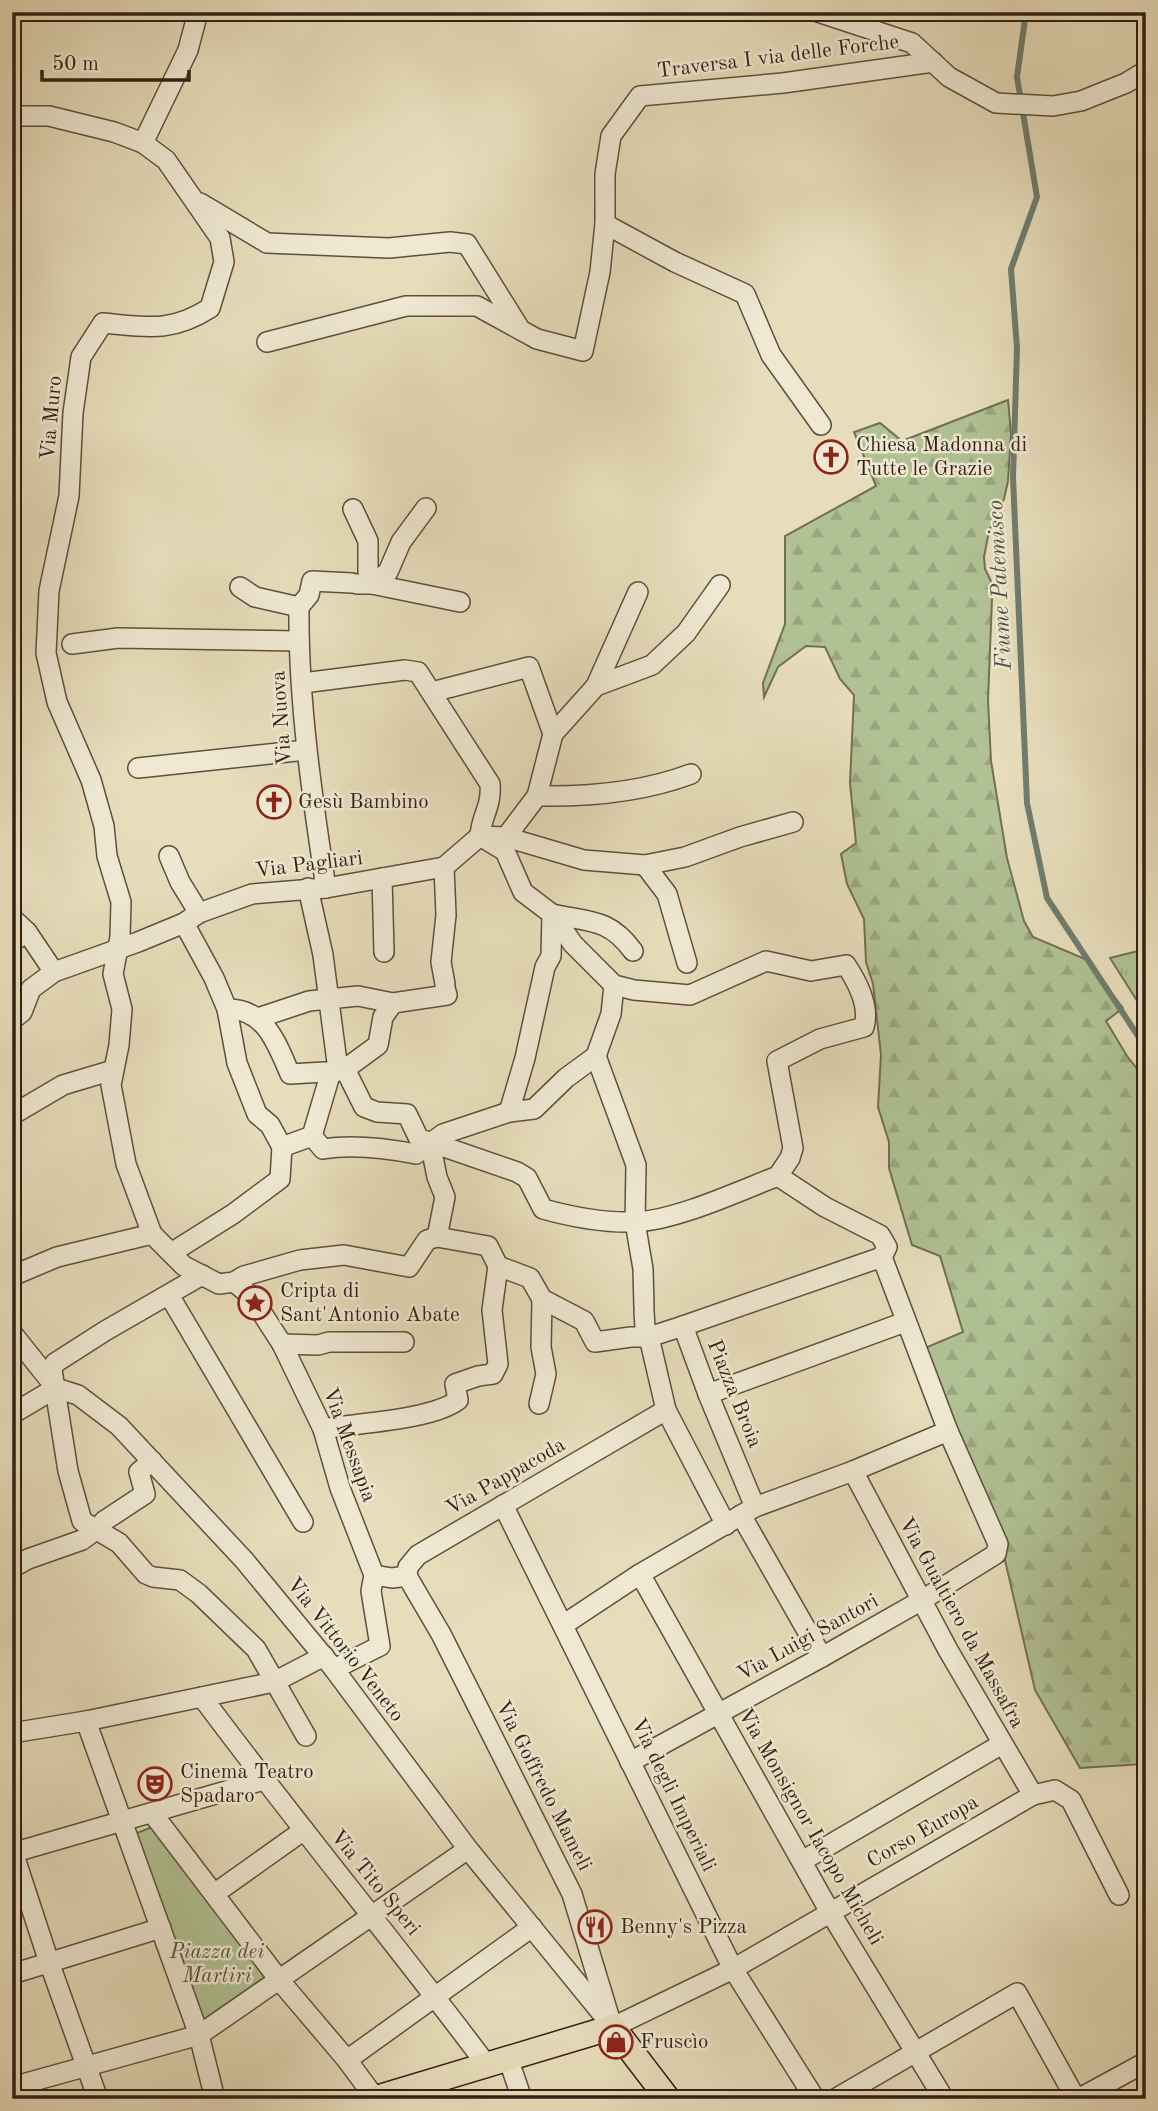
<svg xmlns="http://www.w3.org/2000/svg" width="1158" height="2111" viewBox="0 0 1158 2111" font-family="'Old Standard TT',serif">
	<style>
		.grass { fill: url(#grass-tufts); stroke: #727054; stroke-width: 2 }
		.forest { fill: url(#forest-firs); stroke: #727054; stroke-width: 2 }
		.park { fill: #b0c294; stroke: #727054; stroke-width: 2 }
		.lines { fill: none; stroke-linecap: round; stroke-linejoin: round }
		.stream { stroke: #6f7d6f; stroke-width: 6 }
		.minor-casing { stroke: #614e3e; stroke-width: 22 }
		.major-casing { stroke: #341f14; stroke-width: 27 }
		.minor { stroke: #efe9d3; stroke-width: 19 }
		.major { stroke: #e7ddbb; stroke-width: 24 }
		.labels { text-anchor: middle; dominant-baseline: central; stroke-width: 5; stroke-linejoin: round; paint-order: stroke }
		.street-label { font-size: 21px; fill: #341f14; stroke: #efe9d3 }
		.poi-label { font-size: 21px; fill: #341f14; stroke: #efe9d3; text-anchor: start }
		.park-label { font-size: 21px; font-style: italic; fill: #59503a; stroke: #efe9d3 }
		.water-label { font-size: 23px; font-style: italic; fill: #524e42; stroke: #efe9d3 }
	</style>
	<defs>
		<pattern id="grass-tufts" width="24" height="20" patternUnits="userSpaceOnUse" patternTransform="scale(1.75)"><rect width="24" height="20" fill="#b0c294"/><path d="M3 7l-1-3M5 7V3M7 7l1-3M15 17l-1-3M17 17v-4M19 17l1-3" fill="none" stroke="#98a67f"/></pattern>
		<pattern id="forest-firs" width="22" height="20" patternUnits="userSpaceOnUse" patternTransform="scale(1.75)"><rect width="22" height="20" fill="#b0c294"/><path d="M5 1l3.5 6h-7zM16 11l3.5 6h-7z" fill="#98a67f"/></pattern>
	</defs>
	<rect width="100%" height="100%" fill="#e7ddbb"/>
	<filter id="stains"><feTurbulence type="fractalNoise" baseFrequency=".00286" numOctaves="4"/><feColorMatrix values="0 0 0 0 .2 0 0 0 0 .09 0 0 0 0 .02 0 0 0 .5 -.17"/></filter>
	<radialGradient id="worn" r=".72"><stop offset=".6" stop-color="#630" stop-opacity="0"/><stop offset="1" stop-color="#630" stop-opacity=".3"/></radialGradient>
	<polygon class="grass" points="1146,949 1146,1015 1110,958"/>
	<polygon class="forest" points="1008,400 1011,433 1008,481 1004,499 989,531 984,557 985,569 991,581 992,599 988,700 991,761 1007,858 1024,921 1033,937 1085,959 1123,1008 1106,1021 1127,1056 1146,1080 1146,1774 1143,1764 1080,1768 1035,1690 999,1534 925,1348 963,1332 940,1256 912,1245 889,1168 889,1142 878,1107 881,1055 873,984 866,962 864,919 847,884 841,854 856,843 850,783 854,695 840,679 825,647 806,646 778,667 764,697 763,683 785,624 785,536 876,486 854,432 880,423 902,441"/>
	<polygon class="park" points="155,1826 267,1976 203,2020 134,1834"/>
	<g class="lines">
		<polyline class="stream" points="1026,12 1017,77 1037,197 1011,269 1017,348 1013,477 1027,803 1047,898 1146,1048"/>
		<defs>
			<g id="minor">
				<polyline points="818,12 912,43 949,77 996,103 1053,106 1081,101 1126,83 1146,71"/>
				<path d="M12,116H49L114,132L143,143L166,160L220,238L224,262L210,308C171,333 147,327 103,323L81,357L73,413L69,496L49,591L46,653L57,702L91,780L104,826L107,856L121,902L120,937L113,974L122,1009L119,1045L111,1085L126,1164L152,1234L184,1266L219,1284L234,1282L244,1276L300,1260L344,1255L409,1267L427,1240L437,1237L445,1197L437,1177L430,1142L419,1139L407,1114L377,1112L364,1107L347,1073L338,1070"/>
				<polyline points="143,143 188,50 198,12"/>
				<polyline points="200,203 267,243 389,248 450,242 467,244 520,329"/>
				<polyline points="605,224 675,262 745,294 771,355 821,425"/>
				<polyline points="267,342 406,306 477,306 537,339 583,351 600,272 605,224 605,174 611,136 640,96 783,83 933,62"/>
				<polyline points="353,509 368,541 368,571 372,584 388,572 401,542 426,508"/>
				<polyline points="357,584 372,584 460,602"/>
				<path d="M240,587L255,597L299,607C298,701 312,795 326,888"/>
				<polyline points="299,607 309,595 312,581 352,583"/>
				<polyline points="72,644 118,638 299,641"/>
				<path d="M303,683L405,670L418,672L490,784C492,807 481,816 480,836L505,851L523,892L552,914L573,944L614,985L634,990L690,995L766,961L811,971L846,965C858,983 870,1006 864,1027L820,1039L777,1061L793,1148L790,1158L778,1176"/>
				<polyline points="596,686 638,592"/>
				<polyline points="432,692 529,667 553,734"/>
				<polyline points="138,768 306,750"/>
				<path d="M537,796C589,797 643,792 691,774"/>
				<polyline points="506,837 537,796 553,734 596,686 652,665 686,633 720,585"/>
				<polyline points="169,856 180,882 199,913"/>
				<polyline points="645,865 667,894 687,963"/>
				<polyline points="444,867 446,915 441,962 445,984"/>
				<polyline points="382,878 384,952"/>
				<polyline points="12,918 27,932 54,972"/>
				<polyline points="184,923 214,978 227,1009 237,1063 257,1114 270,1125 282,1147"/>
				<polyline points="12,942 27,932"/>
				<polyline points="614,985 611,1014 596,1056 636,1165 635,1222 643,1269 644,1307"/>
				<path d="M227,1009C265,1008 277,1044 290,1074L325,1072L330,1075"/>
				<polyline points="258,1018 309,1001 358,996 393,1003"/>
				<polyline points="12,1020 22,1012 31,989 54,972 138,942 184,923 199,913 252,894 326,888 444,867 480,836 506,837 584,860 645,865 685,857 740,837 793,822"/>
				<polyline points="338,1070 352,1064 378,1045 383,1017 393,1003 447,995 445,988"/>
				<path d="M509,1112L525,1058L545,967L551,956L552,914C589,922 609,918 633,951"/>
				<polyline points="12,1115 63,1085 113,1070"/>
				<path d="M312,1136L323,1149C353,1144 385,1148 416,1154L443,1134L509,1112L534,1109L566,1078L596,1056"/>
				<path d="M430,1142L517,1172L527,1178L543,1209C572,1217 603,1223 634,1222C675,1221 739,1191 778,1176"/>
				<polyline points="778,1176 825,1207 880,1235 887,1247 882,1257"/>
				<polyline points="437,1237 488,1246 498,1266 530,1278 542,1299 584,1321 595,1342 631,1337 649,1337 645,1327 644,1312"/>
				<polyline points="171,1253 233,1214 280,1179 282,1147 312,1136 330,1075 338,1070 323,955 308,888"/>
				<polyline points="202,1275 105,1331 55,1363 52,1370 68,1471 82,1521 119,1543 146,1574 153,1577 180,1580 199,1594 256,1649 306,1736"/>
				<polyline points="12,1276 57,1257 152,1234"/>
				<polyline points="234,1282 251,1296 282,1344 323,1429 340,1488 374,1575 371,1591 380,1646 334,1669"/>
				<polyline points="169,1295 303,1522"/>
				<polyline points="683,1326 882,1257"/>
				<polyline points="12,1333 56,1388 78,1395 119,1426 244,1560 334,1669 468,1849 613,2027"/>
				<polyline points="282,1344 318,1345 329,1342 404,1342"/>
				<polyline points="708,1394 905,1322"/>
				<polyline points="539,1404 546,1374 541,1347 542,1299"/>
				<polyline points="12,1414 56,1388"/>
				<path d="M323,1429C357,1423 432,1420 458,1400L455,1384L478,1376L493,1374L498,1364L492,1310L498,1266"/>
				<polyline points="853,1471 948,1650 1033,1795"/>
				<polyline points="503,1505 733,1969 815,2099"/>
				<polyline points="741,1515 822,1657"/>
				<polyline points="726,1525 666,1410 649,1337 683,1326 708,1394 755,1507"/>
				<polyline points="12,1568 28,1559 82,1540 97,1529 104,1521 145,1494 139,1472 152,1461"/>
				<polyline points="640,1574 830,1912 944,2099"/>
				<polyline points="374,1575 392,1578 407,1576 408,1567 418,1555 666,1410"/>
				<polyline points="407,1576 441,1634 572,1894 609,2016"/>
				<polyline points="563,1625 640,1574 755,1507 853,1471 948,1431"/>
				<path d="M202,1697C294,1821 393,1940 486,2064"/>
				<polyline points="86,1721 199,2035 215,2099"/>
				<polyline points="12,1733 86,1721 274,1682 324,1656"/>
				<polyline points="630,1762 822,1657 922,1600 996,1554 998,1544 948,1431 882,1257"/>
				<polyline points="153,1814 280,1981 347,2060 375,2098"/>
				<polyline points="12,1849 49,1962 98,2099"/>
				<polyline points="12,1853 264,1780"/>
				<polyline points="802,1861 1002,1744"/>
				<polyline points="214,1894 304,1830"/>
				<polyline points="12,1974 161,1928"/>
				<polyline points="613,2027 733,1969 1033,1795 1055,1790 1071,1800 1119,1895"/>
				<polyline points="508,2058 522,2099"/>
				<polyline points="347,2060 532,1927"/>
				<polyline points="12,2087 199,2035 468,1849"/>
				<polyline points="835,2099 1017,1993 1076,2099"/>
				<polyline points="1078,2099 1146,2062"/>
			</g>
			<polyline id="major" points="373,2099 613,2027 668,2099"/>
		</defs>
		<use href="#minor" class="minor-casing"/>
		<use href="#major" class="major-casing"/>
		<use href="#minor" class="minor"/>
		<use href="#major" class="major"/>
	</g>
	<defs>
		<symbol id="church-ring" viewBox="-11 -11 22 22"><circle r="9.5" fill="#efe9d3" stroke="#8f2418" stroke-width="1.5"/><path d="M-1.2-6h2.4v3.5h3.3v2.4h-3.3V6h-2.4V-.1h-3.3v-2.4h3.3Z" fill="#8f2418"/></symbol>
		<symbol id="sight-ring" viewBox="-11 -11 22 22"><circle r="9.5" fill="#efe9d3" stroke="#8f2418" stroke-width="1.5"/><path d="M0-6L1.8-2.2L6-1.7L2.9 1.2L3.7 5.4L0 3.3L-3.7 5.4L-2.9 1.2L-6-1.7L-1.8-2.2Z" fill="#8f2418"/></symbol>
		<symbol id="theatre-ring" viewBox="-11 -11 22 22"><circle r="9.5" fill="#efe9d3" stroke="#8f2418" stroke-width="1.5"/><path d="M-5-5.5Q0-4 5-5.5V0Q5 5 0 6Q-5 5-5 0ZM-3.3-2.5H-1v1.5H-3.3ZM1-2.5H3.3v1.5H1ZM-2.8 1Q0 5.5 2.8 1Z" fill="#8f2418"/></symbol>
		<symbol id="restaurant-ring" viewBox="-11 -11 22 22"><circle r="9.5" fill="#efe9d3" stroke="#8f2418" stroke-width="1.5"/><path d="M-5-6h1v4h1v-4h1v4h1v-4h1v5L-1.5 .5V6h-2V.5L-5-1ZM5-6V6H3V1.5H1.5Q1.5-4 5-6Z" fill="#8f2418"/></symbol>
		<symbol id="shop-ring" viewBox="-11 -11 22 22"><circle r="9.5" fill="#efe9d3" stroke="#8f2418" stroke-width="1.5"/><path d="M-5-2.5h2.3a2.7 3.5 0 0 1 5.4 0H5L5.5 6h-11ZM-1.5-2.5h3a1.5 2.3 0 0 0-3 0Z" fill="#8f2418"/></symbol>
	</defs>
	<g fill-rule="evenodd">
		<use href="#church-ring" x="812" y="438" width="38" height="38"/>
		<use href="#church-ring" x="255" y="783" width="38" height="38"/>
		<use href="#sight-ring" x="236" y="1284" width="38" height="38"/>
		<use href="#theatre-ring" x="136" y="1765" width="38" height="38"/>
		<use href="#restaurant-ring" x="576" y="1908" width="38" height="38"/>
		<use href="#shop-ring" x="597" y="2023" width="38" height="38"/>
	</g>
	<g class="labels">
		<g class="street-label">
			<text transform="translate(778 57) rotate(-7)">Traversa I via delle Forche</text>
			<text transform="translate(52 418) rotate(-85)">Via Muro</text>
			<text transform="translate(282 718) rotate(-94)">Via Nuova</text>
			<text transform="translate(309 865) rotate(-7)">Via Pagliari</text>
			<text transform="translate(734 1394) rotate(68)">Piazza Broia</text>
			<text transform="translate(349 1445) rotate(70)">Via Messapia</text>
			<text transform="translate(506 1477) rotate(-30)">Via Pappacoda</text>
			<text transform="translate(961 1623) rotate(61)">Via Gualtiero da Massafra</text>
			<text transform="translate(808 1638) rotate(-29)">Via Luigi Santori</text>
			<text transform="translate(345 1650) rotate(52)">Via Vittorio Veneto</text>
			<text transform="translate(543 1786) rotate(63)">Via Goffredo Mameli</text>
			<text transform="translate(673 1795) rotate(64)">Via degli Imperiali</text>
			<text transform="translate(810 1827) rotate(60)">Via Monsignor Iacopo Micheli</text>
			<text transform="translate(923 1832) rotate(-30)">Corso Europa</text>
			<text transform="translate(375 1883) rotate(51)">Via Tito Speri</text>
		</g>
		<g class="poi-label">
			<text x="856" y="445">Chiesa Madonna di<tspan x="856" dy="24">Tutte le Grazie</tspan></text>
			<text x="298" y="802">Gesù Bambino</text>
			<text x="280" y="1291">Cripta di<tspan x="280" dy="24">Sant'Antonio Abate</tspan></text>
			<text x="180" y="1772">Cinema Teatro<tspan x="180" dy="24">Spadaro</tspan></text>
			<text x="620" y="1927">Benny's Pizza</text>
			<text x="640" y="2042">Fruscìo</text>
		</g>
		<g class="park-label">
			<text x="217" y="1952">Piazza dei<tspan x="217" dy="24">Martiri</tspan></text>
		</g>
		<g class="water-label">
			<text transform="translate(1000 585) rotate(-93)">Fiume Patemisco</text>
		</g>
	</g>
	<rect width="1158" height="2111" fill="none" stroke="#e7ddbb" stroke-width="42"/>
	<rect x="14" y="14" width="1130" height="2083" fill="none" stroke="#341f14" stroke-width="3.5"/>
	<rect x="21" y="21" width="1116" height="2069" fill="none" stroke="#341f14" stroke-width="2"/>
	<path d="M42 70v10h147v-10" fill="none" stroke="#341f14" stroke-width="3.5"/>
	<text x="52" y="70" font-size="21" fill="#341f14" stroke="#efe9d3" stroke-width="5" paint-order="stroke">50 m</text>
	<rect width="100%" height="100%" filter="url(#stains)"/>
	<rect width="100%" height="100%" fill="url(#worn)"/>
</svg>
